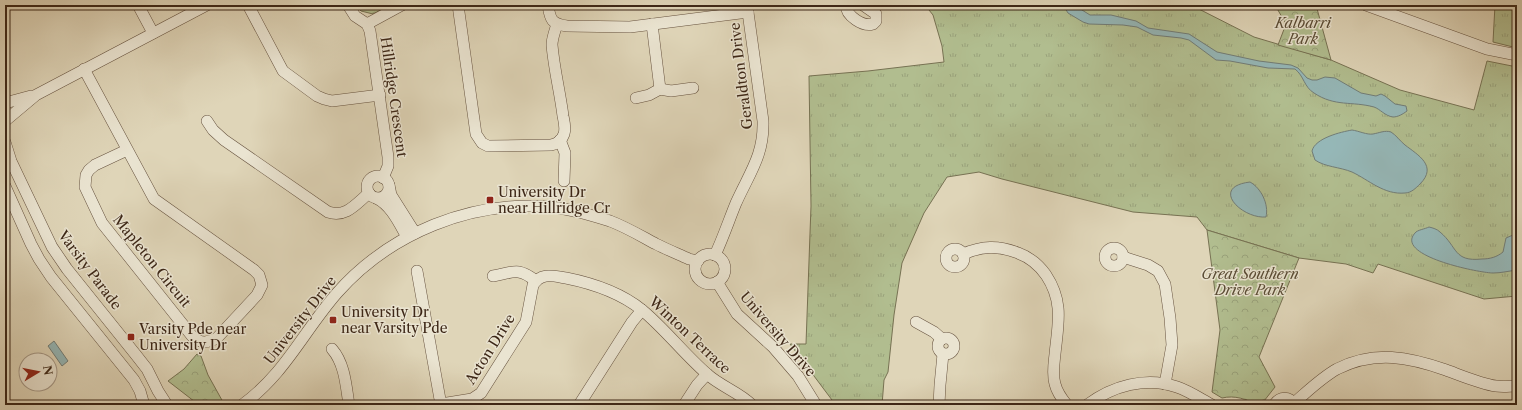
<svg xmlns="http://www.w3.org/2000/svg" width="1522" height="410" viewBox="0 0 1522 410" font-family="'Libre Caslon Text',serif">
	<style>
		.grass { fill: url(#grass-tufts); stroke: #777253 }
		.forest { fill: url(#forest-crowns); stroke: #777253 }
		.water { fill: #95b7b7; stroke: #727d77 }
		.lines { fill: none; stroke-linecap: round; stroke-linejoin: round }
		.minor-casing { stroke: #66523f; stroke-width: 12 }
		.minor { stroke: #eae4d1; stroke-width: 11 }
		.poi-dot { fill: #8f2418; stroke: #eae4d1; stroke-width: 1.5 }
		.labels { text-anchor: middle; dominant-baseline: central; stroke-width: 3; stroke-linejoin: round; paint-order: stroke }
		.park-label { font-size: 14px; font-style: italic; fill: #5a4c35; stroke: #eae4d1 }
		.street-label { font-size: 14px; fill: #3d2717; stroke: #eae4d1 }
		.poi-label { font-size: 14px; fill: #3d2717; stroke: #eae4d1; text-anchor: start }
	</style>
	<defs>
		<pattern id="grass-tufts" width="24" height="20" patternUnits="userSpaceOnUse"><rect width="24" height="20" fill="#b1bd8f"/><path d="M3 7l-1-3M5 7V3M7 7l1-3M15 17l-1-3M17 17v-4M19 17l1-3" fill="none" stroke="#99a27b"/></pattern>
		<pattern id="forest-crowns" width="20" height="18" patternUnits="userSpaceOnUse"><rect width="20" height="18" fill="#b1bd8f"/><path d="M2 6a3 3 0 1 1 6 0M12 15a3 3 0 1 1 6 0" fill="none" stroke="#99a27b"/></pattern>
	</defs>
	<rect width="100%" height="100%" fill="#dfd5b8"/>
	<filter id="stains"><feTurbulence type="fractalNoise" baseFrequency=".005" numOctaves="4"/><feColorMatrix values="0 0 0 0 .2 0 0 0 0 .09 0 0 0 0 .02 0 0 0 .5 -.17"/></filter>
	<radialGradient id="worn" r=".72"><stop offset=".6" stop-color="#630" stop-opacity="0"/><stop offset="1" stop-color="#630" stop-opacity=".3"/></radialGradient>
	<g class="grass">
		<polygon points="925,5 1191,5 1254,37 1331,60 1400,90 1474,110 1487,61 1517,67 1517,296 1484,299 1378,264 1373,273 1346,264 1299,258 1207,230 1197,217 1133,212 1002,179 979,172 947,177 924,213 902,263 894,315 888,372 884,380 882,405 833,405 832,400 790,344 806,344 811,206 809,76 868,71 944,62 942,46 933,15"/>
		<polygon points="1495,5 1517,5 1517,48 1493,42"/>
	</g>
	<g class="forest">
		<polygon points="355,5 390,5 373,14 361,11"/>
		<polygon points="1275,5 1316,5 1331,60 1278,45 1286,24"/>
		<path d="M1207,230L1299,258L1259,357L1275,387L1264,401L1257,405C1246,399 1235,395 1222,398L1212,392L1220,330Z"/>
		<polygon points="197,354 201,356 208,375 223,402 212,405 199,405 168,381 184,369"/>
	</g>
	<g class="water">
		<path d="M1063,5H1074L1090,15H1111L1136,21L1148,28L1189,34L1217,52L1259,61L1291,65L1298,68L1307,78L1312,80H1317L1325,77L1335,78L1361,93L1376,96L1381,94L1385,96L1395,104L1406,106L1407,111C1403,114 1398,117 1393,117C1385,116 1380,109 1374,107C1352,101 1335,107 1314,93C1304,87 1304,76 1295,69L1268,68L1230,61L1216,60L1189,40L1181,38L1153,35L1137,27L1123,25L1089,24L1083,22L1068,13Z"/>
		<path d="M1352,130C1359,131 1367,135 1373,134C1379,133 1385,130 1391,132C1396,135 1400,141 1405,145C1418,155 1438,166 1420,184C1416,188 1411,193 1405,193C1384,195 1369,180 1352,172C1340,167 1325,167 1315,160L1312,151C1315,138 1341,132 1352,130Z"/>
		<path d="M1250,182C1261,188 1269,204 1266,217C1242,219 1209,187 1250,182Z"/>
		<path d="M1429,227C1433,228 1437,229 1440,232C1458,247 1453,262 1482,259C1490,259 1497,257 1503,252L1506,238L1513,235L1517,236V270C1509,271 1501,273 1493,273C1480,273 1394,256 1415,233C1417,230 1425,229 1429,227Z"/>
		<polygon points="54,341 68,361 62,366 48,346"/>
	</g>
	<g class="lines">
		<defs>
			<g id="minor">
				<polyline points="138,5 153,33"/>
				<polyline points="248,5 283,71 317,96 324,99 332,101 380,95"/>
				<polyline points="348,5 355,16 367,24 370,31 388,157 388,166 383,178"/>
				<path d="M458,5L476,134L482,143L488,146L551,145C557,144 562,140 564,134C566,128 564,121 563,116C560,92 554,69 552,45C552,38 555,31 557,24"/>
				<path d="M548,5C550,20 552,24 567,26L630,27L748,12"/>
				<path d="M846,5C846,16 863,27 873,24L876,21V14L863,5"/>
				<polyline points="1366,5 1487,49 1517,55"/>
				<polyline points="367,24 402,5"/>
				<polyline points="652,24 660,89"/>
				<path d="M84,69L154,199L254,270L259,275L262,285L257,295L217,338C207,343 201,344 192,336L102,223L85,187L86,175L89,170L95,165L127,150"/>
				<polyline points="636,98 649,95 660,89 671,91 693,88"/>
				<polyline points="5,103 31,96"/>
				<polyline points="5,121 36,95 207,5"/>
				<path d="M207,121L213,130L224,140L328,212C346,218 356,204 369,193"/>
				<polyline points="560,140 565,153 564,181"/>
				<polyline points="5,142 11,161 52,247 67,269 136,355 147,369 158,391 167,405"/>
				<circle cx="378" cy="187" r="11"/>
				<polyline points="389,185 391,195 415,233"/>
				<polyline points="5,186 31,244 39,259 51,277 134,380 140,391 144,405"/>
				<path d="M376,198C391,205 399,223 407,237"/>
				<circle cx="1114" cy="257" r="9"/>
				<circle cx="955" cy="258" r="9"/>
				<path d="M963,254C982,246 998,245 1018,253C1029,257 1039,265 1046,275C1064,302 1058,324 1055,354C1054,364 1052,374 1055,384C1057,392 1062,399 1067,405"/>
				<circle cx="710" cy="269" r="15"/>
				<path d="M715,255C723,238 729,220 736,203C750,172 764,155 763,121L747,5"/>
				<polyline points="1123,257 1148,265 1158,271 1165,284 1170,318 1172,345 1165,384"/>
				<polyline points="417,271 441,405"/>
				<path d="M493,276C514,272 518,267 536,281"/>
				<polyline points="717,282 737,314 773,347 798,376 816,405"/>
				<polyline points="916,322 934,332 942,339"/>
				<circle cx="946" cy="346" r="8"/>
				<path d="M332,349C345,364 346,386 349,405"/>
				<path d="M1294,403C1308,391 1321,378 1337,369C1375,350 1409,357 1446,370C1460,375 1481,384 1496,386C1503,387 1510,386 1517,386"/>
				<path d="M441,404L472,399L481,393L526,322L533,285C541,272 553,276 566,278C591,283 621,293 642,310C665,329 684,354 707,374C720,386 739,392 752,405"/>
				<path d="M242,405C285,374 303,332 337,293C390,233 471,200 551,207C571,209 591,215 610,221C626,227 641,236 656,244C666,249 678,254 689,259L698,261"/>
				<polyline points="579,405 632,322 642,310"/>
				<polyline points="684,405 697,385 707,374"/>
				<polyline points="939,405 940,385 943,354"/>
				<path d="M1087,405C1112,386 1146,376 1177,387C1189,391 1201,399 1212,405"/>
				<path d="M1274,405C1280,396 1289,396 1295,405"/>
			</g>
		</defs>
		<use href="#minor" class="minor-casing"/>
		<use href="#minor" class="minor"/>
	</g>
	<g class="poi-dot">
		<rect x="486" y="196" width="8" height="8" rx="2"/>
		<rect x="329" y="316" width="8" height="8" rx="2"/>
		<rect x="127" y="333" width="8" height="8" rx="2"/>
	</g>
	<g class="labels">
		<g class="park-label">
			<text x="1303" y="23">Kalbarri<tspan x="1303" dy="16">Park</tspan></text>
			<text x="1250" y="274">Great Southern<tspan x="1250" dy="16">Drive Park</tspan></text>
		</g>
		<g class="street-label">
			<text transform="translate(741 76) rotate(-97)">Geraldton Drive</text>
			<text transform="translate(394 97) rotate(82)">Hillridge Crescent</text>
			<text transform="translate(152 261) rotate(51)">Mapleton Circuit</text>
			<text transform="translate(90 270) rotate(53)">Varsity Parade</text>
			<text transform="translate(300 320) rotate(-52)">University Drive</text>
			<text transform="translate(778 334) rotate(49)">University Drive</text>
			<text transform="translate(690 335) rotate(43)">Winton Terrace</text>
			<text transform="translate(490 349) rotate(-58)">Acton Drive</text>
		</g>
		<g class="poi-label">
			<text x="498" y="192">University Dr<tspan x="498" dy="16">near Hillridge Cr</tspan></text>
			<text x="341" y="312">University Dr<tspan x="341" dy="16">near Varsity Pde</tspan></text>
			<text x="139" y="329">Varsity Pde near<tspan x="139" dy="16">University Dr</tspan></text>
		</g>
	</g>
	<rect width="1522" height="410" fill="none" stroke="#dfd5b8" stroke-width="20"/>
	<rect x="6" y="6" width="1510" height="398" fill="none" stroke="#3d2717" stroke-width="2"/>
	<rect x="10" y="10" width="1502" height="390" fill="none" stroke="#3d2717"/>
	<g transform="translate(38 372) rotate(80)"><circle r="19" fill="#eae4d1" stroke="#a59887"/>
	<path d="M0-3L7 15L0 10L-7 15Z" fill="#8f2418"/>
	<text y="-6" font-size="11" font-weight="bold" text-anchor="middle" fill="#3d2717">N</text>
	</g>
	<rect width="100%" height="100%" filter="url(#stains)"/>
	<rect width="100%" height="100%" fill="url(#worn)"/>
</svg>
